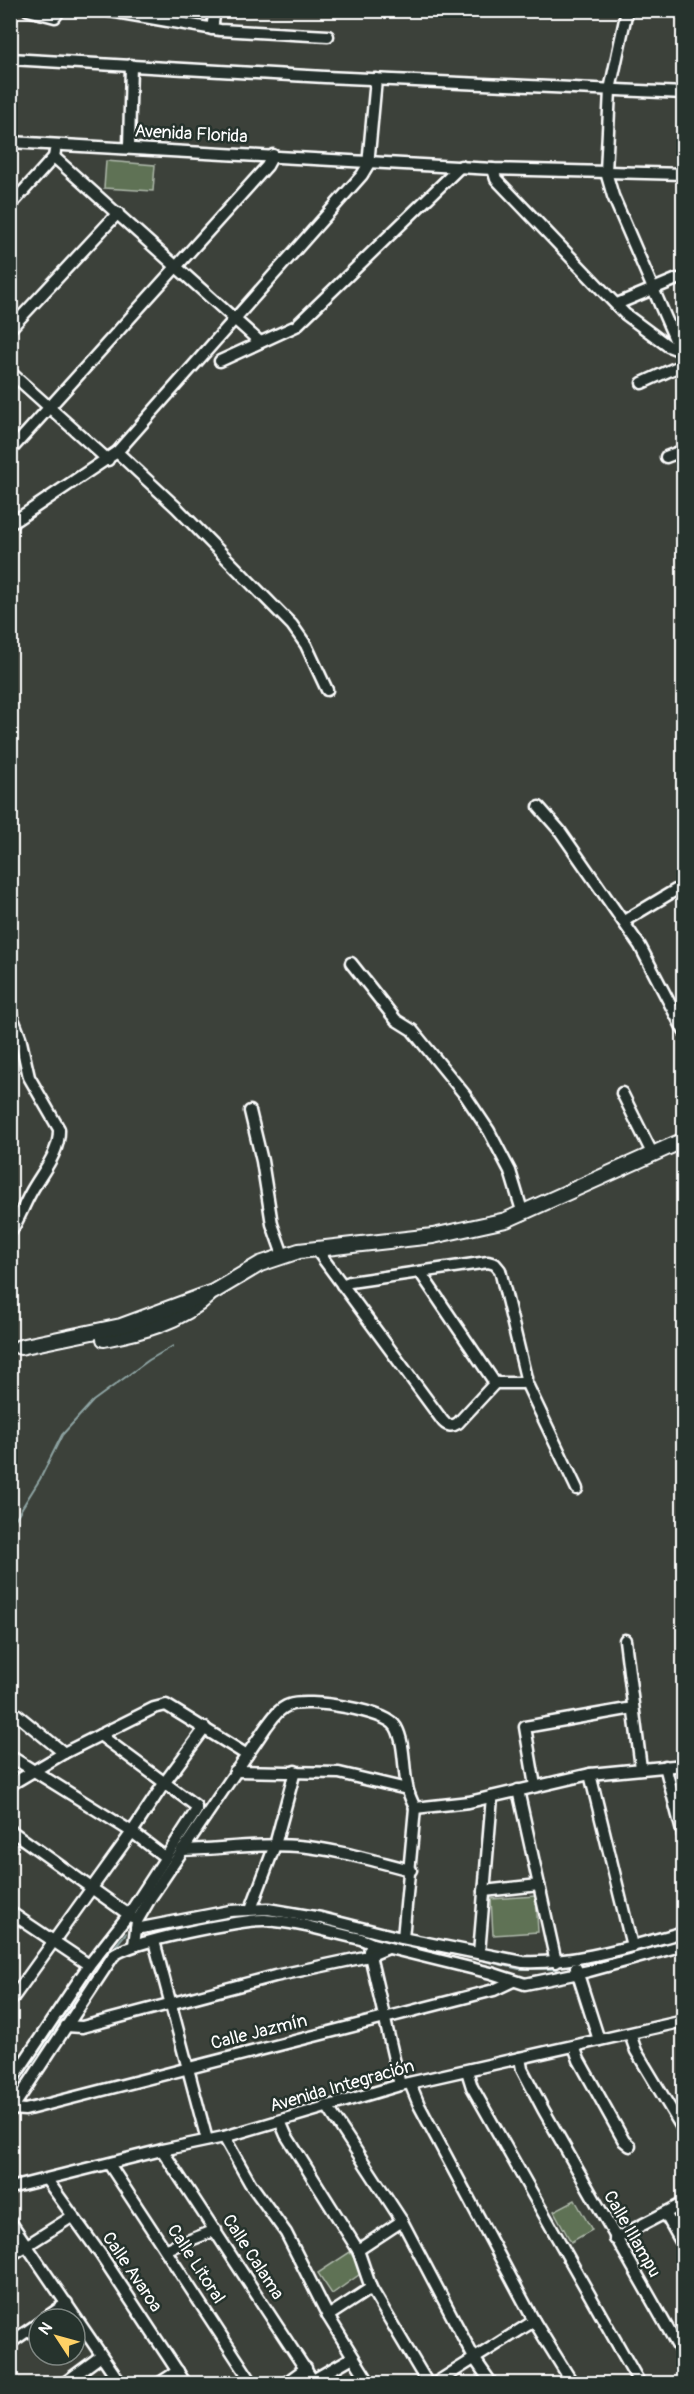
<svg xmlns="http://www.w3.org/2000/svg" width="694" height="2394" viewBox="0 0 694 2394" font-family="Pangolin,sans-serif">
	<style>
		.garden { fill: #5e7255; stroke: #aeb8aa; stroke-width: 1.5 }
		.lines { fill: none; stroke-linecap: round; stroke-linejoin: round }
		.stream { stroke: #8ea4a3; stroke-width: 2 }
		.street-casing { stroke: #fff; stroke-width: 15 }
		.secondary-casing { stroke: #fff; stroke-width: 18 }
		.street { stroke: #26332d; stroke-width: 10 }
		.secondary { stroke: #26332d; stroke-width: 14 }
		.labels { text-anchor: middle; dominant-baseline: central; stroke-width: 5; stroke-linejoin: round; paint-order: stroke }
		.street-label { font-size: 18px; fill: #fff; stroke: #26332d }
	</style>
	<rect width="100%" height="100%" fill="#3c413a"/>
	<filter id="ink" filterUnits="userSpaceOnUse"><feTurbulence type="fractalNoise" baseFrequency=".0167" numOctaves="2"/><feDisplacementMap in="SourceGraphic" scale="12" xChannelSelector="R" yChannelSelector="G"/><feConvolveMatrix kernelMatrix="1 2 1 2 8 2 1 2 1" color-interpolation-filters="sRGB"/></filter>
	<g filter="url(#ink)">
		<g class="garden">
			<polygon points="106,161 155,165 153,191 104,188"/>
			<polygon points="536,1896 538,1932 493,1935 491,1899"/>
			<polygon points="575,2200 592,2230 571,2242 554,2211"/>
			<polygon points="350,2252 363,2272 332,2294 318,2273"/>
		</g>
		<g class="lines">
			<g class="stream">
				<polyline points="10,1527 40,1479 62,1435 93,1401 149,1360 173,1346"/>
				<polyline points="206,1921 251,1916"/>
				<polyline points="422,1951 452,1953 519,1969 558,1969"/>
				<polyline points="591,1962 611,1957"/>
				<polyline points="10,2095 92,1975 126,1933"/>
			</g>
			<defs>
				<g id="street">
					<polyline points="28,10 55,17 60,10"/>
					<polyline points="104,10 220,30 328,36"/>
					<polyline points="627,10 610,90 606,172 613,196 680,351"/>
					<polyline points="212,29 215,10"/>
					<polyline points="10,59 325,77 684,93"/>
					<polyline points="10,142 493,169 684,174"/>
					<polyline points="129,147 131,65"/>
					<polyline points="54,157 260,342"/>
					<polyline points="493,169 496,179 625,314 668,346 684,352"/>
					<polyline points="10,206 54,157 55,151"/>
					<polyline points="617,304 677,279"/>
					<polyline points="10,329 118,213"/>
					<polyline points="220,361 296,326 461,166"/>
					<polyline points="10,372 108,460"/>
					<polyline points="642,383 684,364"/>
					<polyline points="10,451 267,166 273,155"/>
					<polyline points="117,452 176,507 292,625 306,645 327,690"/>
					<polyline points="666,457 684,450"/>
					<polyline points="10,524 117,452 362,175 368,165 376,79"/>
					<polyline points="539,807 560,831 640,946 684,1031"/>
					<polyline points="624,921 684,885"/>
					<polyline points="351,963 396,1020 412,1030 465,1095 489,1131 510,1171 523,1214"/>
					<path d="M10,1011L20,1037L29,1077L59,1129C60,1154 41,1173 30,1194C23,1207 18,1221 10,1233"/>
					<polyline points="622,1093 653,1155"/>
					<polyline points="250,1111 262,1161 272,1224 283,1255"/>
					<path d="M316,1249L442,1420C446,1426 452,1427 458,1423L495,1383H522L526,1378L500,1270L495,1264L488,1262L350,1282L342,1285"/>
					<polyline points="420,1272 495,1383"/>
					<polyline points="525,1380 577,1489"/>
					<polyline points="625,1640 641,1768"/>
					<polyline points="10,1709 64,1753"/>
					<polyline points="10,1756 132,1832 165,1857"/>
					<polyline points="665,1766 684,1839"/>
					<polyline points="235,1771 339,1773 407,1789"/>
					<polyline points="590,1774 632,1946"/>
					<polyline points="10,1785 64,1753 154,1708 166,1705 247,1755"/>
					<polyline points="535,1786 525,1727 633,1708"/>
					<polyline points="518,1790 556,1962"/>
					<polyline points="415,1808 469,1802 590,1774 684,1765"/>
					<polyline points="10,1830 132,1917"/>
					<path d="M182,1850C221,1849 259,1843 298,1846C336,1849 374,1861 411,1870"/>
					<polyline points="484,1891 539,1885"/>
					<polyline points="251,1909 275,1845 295,1771"/>
					<polyline points="10,1912 89,1965"/>
					<path d="M136,1929L230,1911L268,1909L321,1918L397,1937L523,1962C577,1964 631,1946 684,1932"/>
					<polyline points="154,1941 207,2140"/>
					<path d="M134,1945L137,1921L151,1897L266,1727C273,1718 278,1709 289,1705C307,1698 386,1710 396,1727C405,1743 403,1768 407,1786C408,1794 412,1801 415,1808L403,1938"/>
					<polyline points="369,1951 400,2085"/>
					<polyline points="479,1953 492,1797"/>
					<polyline points="576,1968 599,2040"/>
					<polyline points="10,2002 132,1832 165,1782 205,1728"/>
					<polyline points="66,2026 82,2027 275,1976 369,1956 388,1948"/>
					<polyline points="630,2034 636,2051 684,2131"/>
					<polyline points="574,2046 579,2060 624,2141 630,2146"/>
					<polyline points="520,2058 522,2069 543,2109 684,2357"/>
					<polyline points="467,2071 472,2087 640,2384"/>
					<polyline points="10,2083 89,1965 129,1914 196,1811 196,1806 100,1735"/>
					<polyline points="410,2083 419,2105 534,2321 573,2384"/>
					<polyline points="327,2106 402,2221 474,2358 492,2384"/>
					<polyline points="12,2109 25,2110 494,1990 513,1981"/>
					<path d="M10,2112L113,1956C128,1942 242,1919 265,1920C298,1922 329,1932 361,1939L373,1944L491,1973L525,1984L589,1971L684,1945"/>
					<polyline points="280,2121 286,2135 358,2250 371,2288 428,2384"/>
					<polyline points="224,2137 250,2183 286,2233 328,2316 370,2384"/>
					<polyline points="162,2150 315,2384"/>
					<polyline points="109,2164 253,2384"/>
					<polyline points="47,2180 101,2255 186,2384"/>
					<polyline points="10,2188 162,2150 224,2137 400,2085 684,2021"/>
					<polyline points="665,2213 684,2247"/>
					<polyline points="10,2221 121,2384"/>
					<polyline points="615,2239 684,2203"/>
					<polyline points="167,2249 216,2230"/>
					<polyline points="358,2250 402,2221"/>
					<polyline points="10,2256 73,2216"/>
					<polyline points="328,2316 371,2288"/>
					<polyline points="44,2319 67,2303"/>
					<polyline points="10,2343 39,2323"/>
					<polyline points="313,2380 353,2357"/>
					<polyline points="63,2384 101,2356"/>
					<polyline points="158,2384 178,2371"/>
					<polyline points="284,2384 306,2368"/>
					<polyline points="434,2384 534,2321"/>
				</g>
				<g id="secondary">
					<path d="M104,1339C141,1332 181,1322 209,1295"/>
					<polyline points="20,1347 121,1326 213,1292 260,1264 299,1251 433,1236 506,1220 684,1140"/>
				</g>
			</defs>
			<use href="#street" class="street-casing"/>
			<use href="#secondary" class="secondary-casing"/>
			<use href="#street" class="street"/>
			<use href="#secondary" class="secondary"/>
		</g>
	</g>
	<g class="labels">
		<g class="street-label">
			<text transform="translate(191 134) rotate(3)">Avenida Florida</text>
			<text transform="translate(259 2032) rotate(-14)">Calle Jazmín</text>
			<text transform="translate(342 2086) rotate(-16)">Avenida Integración</text>
			<text transform="translate(632 2234) rotate(60)">Calle Illampu</text>
			<text transform="translate(253 2257) rotate(57)">Calle Calama</text>
			<text transform="translate(196 2264) rotate(57)">Calle Litoral</text>
			<text transform="translate(132 2272) rotate(56)">Calle Avaroa</text>
		</g>
	</g>
	<rect width="694" height="2394" fill="none" stroke="#26332d" stroke-width="36"/>
	<rect x="18" y="18" width="658" height="2358" fill="none" stroke="#fff" stroke-width="2" filter="url(#ink)"/>
	<g transform="translate(57 2337) rotate(306)"><circle r="28" fill="#26332d" stroke="#7d8581" stroke-width="1.5"/>
	<path d="M0-4.5L10 22L0 15L-10 22Z" fill="#ffd166"/>
	<text y="-9" font-size="16" font-weight="bold" text-anchor="middle" fill="#ffffff">N</text>
	</g>
</svg>
